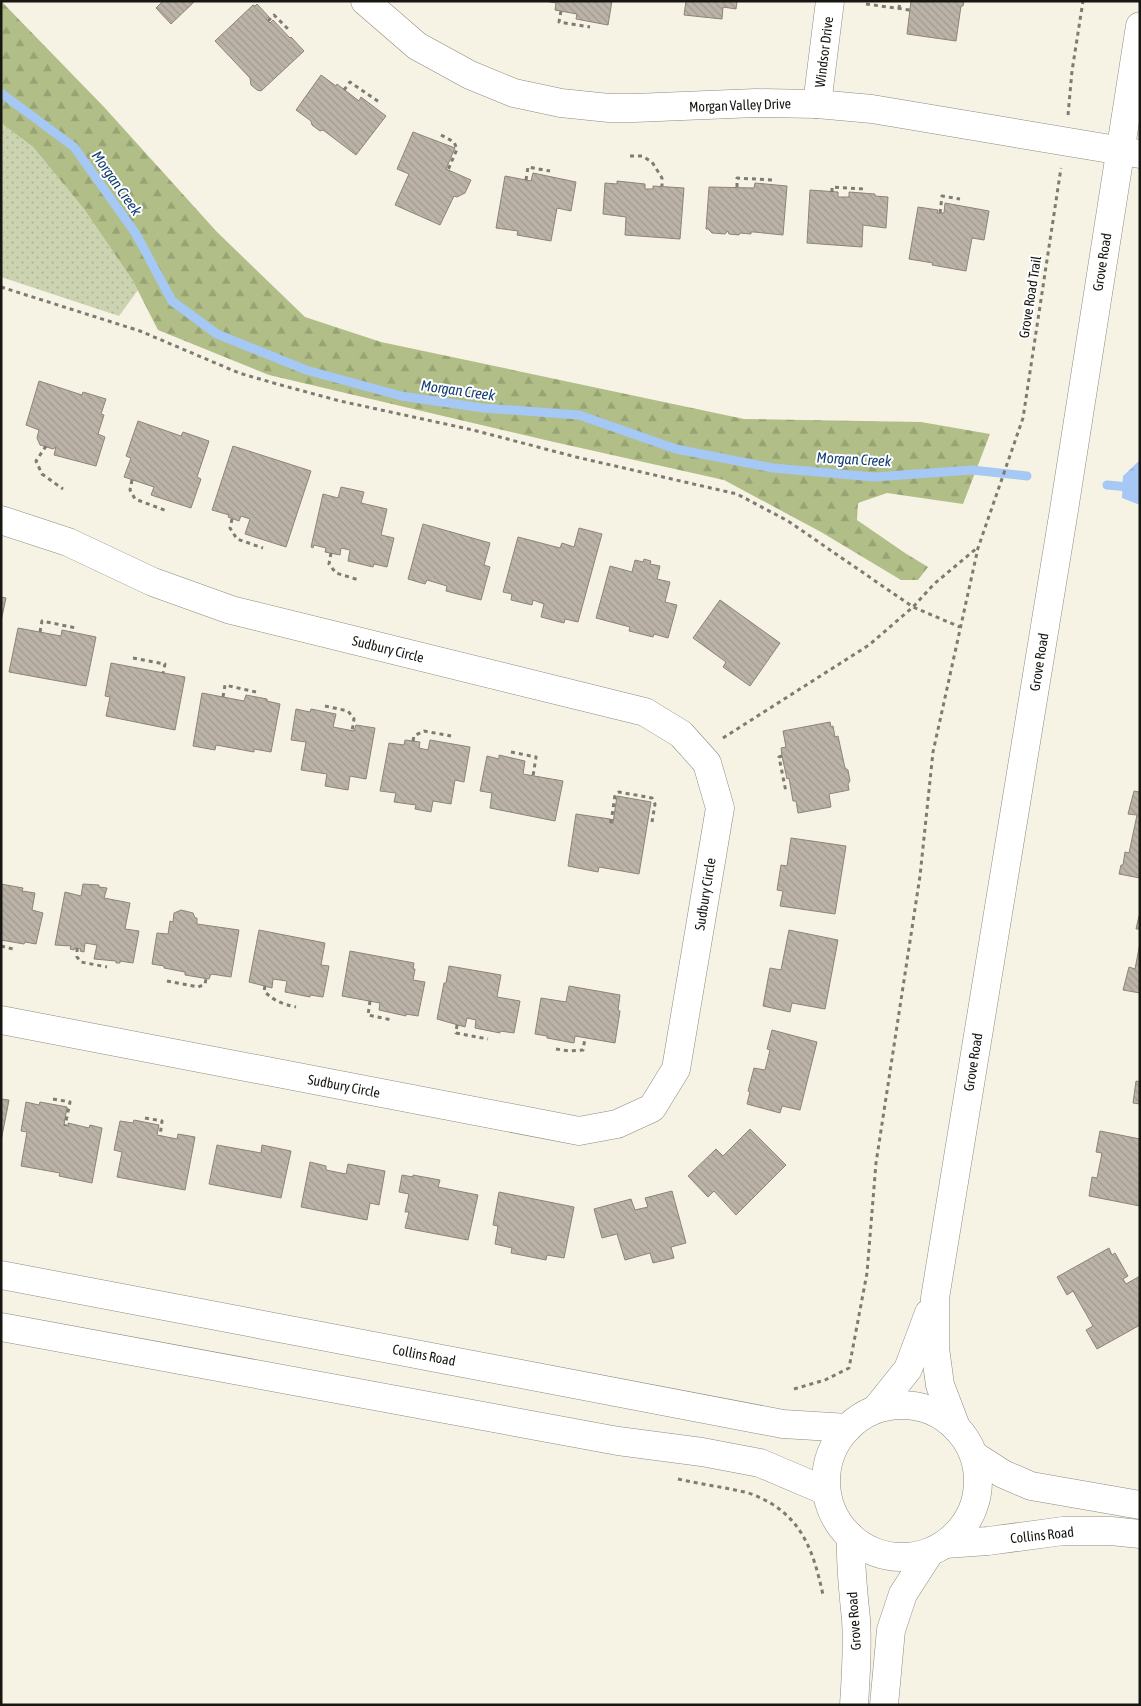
<svg xmlns="http://www.w3.org/2000/svg" width="1141" height="1706" viewBox="0 0 1141 1706" font-family="'Asap Condensed',sans-serif">
	<style>
		.grass { fill: url(#grass-dots) }
		.forest { fill: url(#forest-firs) }
		.water { fill: url(#water-ripples) }
		.lines { fill: none; stroke-linecap: round; stroke-linejoin: round }
		.stream { stroke: #a6c8f5; stroke-width: 9 }
		.building { fill: url(#building-back-hatch); stroke: #8d8379 }
		.minor-casing { stroke: #8c8a7e; stroke-width: 29 }
		.tertiary-casing { stroke: #8c8a7e; stroke-width: 29 }
		.path { stroke: #7d7b72; stroke-width: 3; stroke-dasharray: 4 4; stroke-linecap: butt }
		.minor { stroke: #fff; stroke-width: 28 }
		.tertiary { stroke: #fff; stroke-width: 28 }
		.labels { text-anchor: middle; dominant-baseline: central; stroke-width: 4; stroke-linejoin: round; paint-order: stroke }
		.street-label { font-size: 14px; fill: #171611; stroke: #fff }
		.water-label { font-size: 15px; font-style: italic; fill: #133e74; stroke: #fff }
	</style>
	<defs>
		<pattern id="grass-dots" width="8" height="8" patternUnits="userSpaceOnUse" patternTransform="scale(1.25)"><rect width="8" height="8" fill="#cbd3b0"/><path d="M2 2h.1M6 6h.1" fill="none" stroke="#aeb496" stroke-width="1.8" stroke-linecap="round"/></pattern>
		<pattern id="forest-firs" width="22" height="20" patternUnits="userSpaceOnUse" patternTransform="scale(1.25)"><rect width="22" height="20" fill="#b2be88"/><path d="M5 1l3.5 6h-7zM16 11l3.5 6h-7z" fill="#98a374"/></pattern>
		<pattern id="water-ripples" width="26" height="14" patternUnits="userSpaceOnUse" patternTransform="scale(1.25)"><rect width="26" height="14" fill="#a6c8f5"/><path d="M2 4q2-2 4 0t4 0M15 11q2-2 4 0t4 0" fill="none" stroke="#8eabd1"/></pattern>
		<pattern id="building-back-hatch" width="6" height="6" patternUnits="userSpaceOnUse" patternTransform="scale(1.25)"><rect width="6" height="6" fill="#bcb3a8"/><path d="M-1 5l2 2M0 0l6 6M5-1l2 2" fill="none" stroke="#a19990"/></pattern>
	</defs>
	<rect width="100%" height="100%" fill="#f6f3e5"/>
	<polygon class="grass" points="1,123 33,147 84,209 133,281 138,290 119,316 1,277"/>
	<polygon class="forest" points="1,1 104,107 217,232 305,317 381,342 744,419 921,422 990,434 963,504 887,493 858,503 857,520 905,553 928,567 918,580 901,580 821,532 724,480 554,442 269,375 158,330 133,281 84,209 33,147 1,123"/>
	<polygon class="water" points="1140,460 1140,505 1122,498 1123,476"/>
	<g class="lines">
		<g class="stream">
			<polyline points="1,93 74,147 136,234 172,301 217,334 306,370 401,396 483,408 579,415 676,449 773,468 874,477 972,470 1027,476"/>
			<polyline points="1107,485 1140,488"/>
		</g>
	</g>
	<g class="building">
		<polygon points="163,1 195,1 171,24 156,8"/>
		<polygon points="545,1 612,1 608,25 576,19 577,14 555,10 556,3"/>
		<polygon points="686,1 737,1 736,9 723,7 722,19 684,15"/>
		<polygon points="911,1 964,1 963,6 961,6 956,41 907,34"/>
		<polygon points="257,4 269,17 266,19 270,23 273,20 290,38 291,37 304,51 261,91 257,90 251,85 250,78 215,41 253,5 255,6"/>
		<polygon points="321,75 336,86 337,84 359,101 361,97 386,116 356,155 323,130 320,131 312,125 311,121 296,110"/>
		<polygon points="413,132 455,148 446,169 471,180 465,193 457,197 454,196 440,225 395,205 409,174 397,169"/>
		<polygon points="533,173 576,182 571,211 557,208 551,241 517,235 518,231 496,228 505,176 531,181"/>
		<polygon points="617,181 645,184 645,189 653,189 653,186 684,188 680,239 625,235 626,217 603,214 605,183 617,184"/>
		<polygon points="755,183 787,186 783,235 754,232 751,232 751,234 740,233 739,235 729,234 728,231 725,234 712,233 708,229 706,229 709,187 754,188"/>
		<polygon points="810,190 838,192 838,197 849,197 849,192 875,194 875,196 888,197 886,228 863,225 862,247 807,243"/>
		<polygon points="945,203 989,211 984,240 972,238 966,271 932,265 933,263 909,259 918,207 938,210 937,213 944,213"/>
		<polygon points="39,381 82,395 83,392 106,399 101,414 104,415 98,434 105,437 96,466 54,455 56,447 53,449 40,445 37,438 39,430 26,425"/>
		<polygon points="138,421 181,436 183,432 209,441 197,477 201,479 191,508 151,495 154,487 124,477 131,458 126,456"/>
		<polygon points="233,446 311,471 286,547 245,534 250,519 241,516 239,521 228,517 229,515 212,510"/>
		<polygon points="341,487 364,492 361,503 387,509 381,535 394,538 387,567 374,564 373,567 348,561 350,550 341,548 340,555 325,552 326,548 314,545 313,548 311,547 323,494 338,498"/>
		<polygon points="423,524 490,543 484,565 490,567 481,600 446,591 447,586 427,580 425,584 408,579"/>
		<polygon points="579,528 602,534 578,622 565,619 564,623 541,617 544,604 533,600 532,605 511,600 512,594 503,592 518,537 560,548 562,543 574,547"/>
		<polygon points="644,559 651,561 650,564 660,566 657,579 670,582 665,602 677,605 668,638 654,634 653,637 629,631 630,627 596,618 610,566 632,572 635,560 643,562"/>
		<polygon points="1,597 6,598 1,621"/>
		<polygon points="720,600 780,643 750,686 723,667 726,662 693,638"/>
		<polygon points="18,628 61,636 62,630 96,637 86,686 9,672"/>
		<polygon points="111,663 185,677 175,730 106,716 110,697 105,696"/>
		<polygon points="202,693 244,701 246,695 267,699 267,701 280,704 271,752 254,749 254,752 216,745 215,750 193,746"/>
		<polygon points="296,709 310,712 311,709 336,714 333,727 354,731 356,725 375,728 366,779 350,776 348,790 325,786 327,774 301,770 306,742 291,740"/>
		<polygon points="830,722 831,727 833,726 835,737 838,736 845,768 848,770 850,781 848,784 849,790 829,794 831,807 798,813 796,801 793,801 789,778 787,779 782,756 781,748 786,747 783,731"/>
		<polygon points="405,740 420,742 419,748 428,750 430,740 470,747 464,782 455,780 451,804 433,801 431,812 415,809 416,805 394,802 396,793 380,791 389,743 404,745"/>
		<polygon points="499,755 525,761 523,774 563,781 555,821 490,808 492,793 480,791 487,756 499,759"/>
		<polygon points="1134,791 1140,792 1140,878 1119,874 1121,865 1123,865 1125,852 1129,853 1137,815 1128,814"/>
		<polygon points="617,796 651,802 639,874 599,867 598,872 568,866 576,814 610,819 610,823 613,823"/>
		<polygon points="791,838 846,846 835,914 780,906 783,891 777,890 781,865 787,866"/>
		<polygon points="1,884 23,888 22,891 35,893 32,910 43,913 36,944 25,942 24,944 1,940"/>
		<polygon points="83,884 99,885 99,887 107,888 104,898 130,903 125,929 139,931 133,963 120,961 120,963 116,963 116,961 94,959 97,945 85,943 84,952 80,951 81,949 74,948 74,950 70,949 71,946 55,945 65,892 81,896"/>
		<polygon points="181,910 193,913 195,918 197,918 197,924 239,930 231,977 211,974 209,979 185,975 185,972 164,968 164,966 152,964 157,933 168,934 170,921 173,922 174,913"/>
		<polygon points="1139,916 1140,916 1140,929 1136,929"/>
		<polygon points="259,930 325,943 321,965 329,966 323,997 310,995 310,997 285,992 287,981 273,979 272,988 249,982"/>
		<polygon points="789,930 838,940 825,1009 792,1003 790,1012 763,1006 770,968 781,970"/>
		<polygon points="1140,943 1140,993 1123,990 1129,967 1135,969"/>
		<polygon points="350,951 414,963 413,969 415,969 413,980 425,982 418,1016 406,1014 406,1016 379,1010 380,1003 342,996"/>
		<polygon points="449,966 501,975 497,997 520,1001 514,1033 500,1031 500,1033 475,1028 476,1020 467,1018 465,1027 437,1019 444,983 446,983"/>
		<polygon points="569,986 620,995 618,1010 620,1011 615,1043 575,1036 574,1043 547,1038 547,1036 535,1034 541,998 566,1002"/>
		<polygon points="772,1030 817,1042 800,1110 782,1106 780,1113 747,1104 750,1092 748,1091 754,1068 765,1070 770,1050 767,1049"/>
		<polygon points="1136,1081 1140,1082 1140,1104 1133,1103"/>
		<polygon points="1,1099 9,1100 1,1141"/>
		<polygon points="26,1102 39,1105 40,1102 67,1107 64,1125 68,1126 68,1123 89,1128 90,1125 102,1128 92,1183 59,1176 60,1173 21,1166 27,1132 21,1131"/>
		<polygon points="134,1120 159,1125 157,1135 177,1139 178,1134 195,1137 185,1190 117,1177 122,1152 114,1150 120,1121 133,1123"/>
		<polygon points="750,1129 786,1165 736,1215 714,1191 708,1197 688,1176 716,1149 723,1156"/>
		<polygon points="1100,1131 1140,1139 1140,1206 1089,1196 1092,1177 1097,1178 1102,1153 1096,1152"/>
		<polygon points="217,1145 261,1153 262,1145 291,1151 281,1198 209,1184"/>
		<polygon points="310,1162 326,1166 326,1170 346,1174 348,1164 385,1171 379,1205 370,1203 367,1220 301,1207"/>
		<polygon points="402,1175 413,1177 413,1175 440,1180 438,1187 478,1195 468,1240 405,1228 409,1212 405,1212 409,1194 399,1192"/>
		<polygon points="672,1191 686,1243 671,1247 674,1258 653,1263 650,1253 625,1260 617,1234 602,1238 594,1209 631,1199 635,1210 648,1207 645,1198"/>
		<polygon points="499,1192 574,1207 564,1258 547,1255 546,1260 511,1253 512,1248 495,1244 498,1226 493,1225"/>
		<polygon points="1109,1248 1112,1255 1115,1253 1128,1276 1123,1279 1126,1284 1140,1276 1140,1325 1097,1349 1086,1330 1093,1326 1073,1291 1067,1295 1057,1277"/>
	</g>
	<g class="lines">
		<defs>
			<g id="minor">
				<polyline points="365,1 417,46 470,75 514,93 561,103 609,108 634,108 756,103 817,104 872,109 1140,154"/>
				<polyline points="817,104 830,1"/>
				<polyline points="1,520 68,542 153,582 231,610 645,712 681,734 707,763 720,808 676,1069 652,1108 617,1124 579,1131 1,1020"/>
				<polyline points="1,1275 783,1424 848,1428"/>
				<polyline points="1,1327 618,1441 702,1452 760,1463 826,1491"/>
				<polyline points="975,1456 1003,1474 1031,1486 1140,1505"/>
				<polyline points="945,1544 988,1541 1063,1531 1111,1531 1140,1534"/>
			</g>
			<g id="tertiary">
				<circle cx="902" cy="1481" r="76"/>
				<polyline points="876,1409 908,1369 929,1313"/>
				<polyline points="956,1427 940,1385 935,1348 935,1298 1064,510 1140,26"/>
				<path d="M851,1537C850,1564 853,1591 856,1619C858,1647 856,1676 854,1705"/>
				<polyline points="884,1705 891,1630 903,1594 930,1552"/>
			</g>
		</defs>
		<use href="#minor" class="minor-casing"/>
		<use href="#tertiary" class="tertiary-casing"/>
		<g class="path">
			<polyline points="866,4 910,10"/>
			<polyline points="899,9 900,1"/>
			<polyline points="561,11 559,22 590,27"/>
			<polyline points="268,21 274,15 288,29"/>
			<polyline points="344,90 350,82 379,102"/>
			<polyline points="1068,115 1072,71 1083,1"/>
			<polyline points="441,135 454,142 457,149 448,170"/>
			<polyline points="630,156 642,156 652,162 662,178 662,186"/>
			<polyline points="526,180 528,167 550,171"/>
			<polyline points="737,187 737,178 772,180"/>
			<polyline points="832,192 832,187 865,189"/>
			<polyline points="940,213 942,196 960,199"/>
			<polyline points="1,287 140,331 239,373 277,384 340,401 473,430 576,457 737,494 788,521 913,607 960,627"/>
			<polyline points="46,446 36,461 42,474 63,489"/>
			<polyline points="132,480 130,490 135,499 167,511"/>
			<polyline points="232,519 230,528 237,539 263,548"/>
			<polyline points="331,553 329,564 336,573 359,580"/>
			<polyline points="40,632 42,621 76,628"/>
			<polyline points="133,658 165,664 163,673"/>
			<polyline points="223,697 225,685 256,692"/>
			<polyline points="325,706 348,711 354,719 352,731"/>
			<polyline points="723,738 869,645 913,607 934,584 977,548"/>
			<polyline points="413,741 414,736 424,731 451,736"/>
			<polyline points="511,752 536,757 533,776"/>
			<polyline points="782,756 779,757 786,792"/>
			<polyline points="611,823 615,795 619,792 652,798 655,804 652,822"/>
			<polyline points="1,946 13,949"/>
			<polyline points="77,948 77,957 81,962 107,967"/>
			<polyline points="167,981 198,987 205,984 206,979"/>
			<path d="M265,986L264,991C274,1001 282,1004 296,1007"/>
			<polyline points="370,1001 368,1015 392,1020"/>
			<polyline points="457,1025 456,1033 488,1039"/>
			<polyline points="556,1049 569,1051 583,1050 585,1038"/>
			<polyline points="53,1099 70,1102 65,1126"/>
			<polyline points="145,1118 162,1121 160,1136"/>
			<polyline points="794,1389 825,1380 849,1368 867,1273 876,1163 920,876 933,752 978,548 1023,418 1061,168"/>
			<path d="M678,1479C696,1483 714,1486 731,1489C739,1491 747,1492 754,1495C801,1514 813,1549 823,1595"/>
		</g>
		<use href="#minor" class="minor"/>
		<use href="#tertiary" class="tertiary"/>
	</g>
	<g class="labels">
		<g class="street-label">
			<text transform="translate(824 52) rotate(-83)">Windsor Drive</text>
			<text transform="translate(740 105) rotate(-2)">Morgan Valley Drive</text>
			<text transform="translate(1102 262) rotate(-81)">Grove Road</text>
			<text transform="translate(1030 297) rotate(-81)">Grove Road Trail</text>
			<text transform="translate(388 649) rotate(14)">Sudbury Circle</text>
			<text transform="translate(1039 662) rotate(-81)">Grove Road</text>
			<text transform="translate(705 894) rotate(-81)">Sudbury Circle</text>
			<text transform="translate(973 1062) rotate(-81)">Grove Road</text>
			<text transform="translate(344 1086) rotate(11)">Sudbury Circle</text>
			<text transform="translate(424 1355) rotate(11)">Collins Road</text>
			<text transform="translate(1042 1535) rotate(-6)">Collins Road</text>
			<text transform="translate(854 1621) rotate(-94)">Grove Road</text>
		</g>
		<g class="water-label">
			<text transform="translate(117 183) rotate(55)">Morgan Creek</text>
			<text transform="translate(458 390) rotate(8)">Morgan Creek</text>
			<text transform="translate(854 459) rotate(3)">Morgan Creek</text>
		</g>
	</g>
	<rect width="1141" height="1706" fill="none" stroke="#171611" stroke-width="5"/>
</svg>
